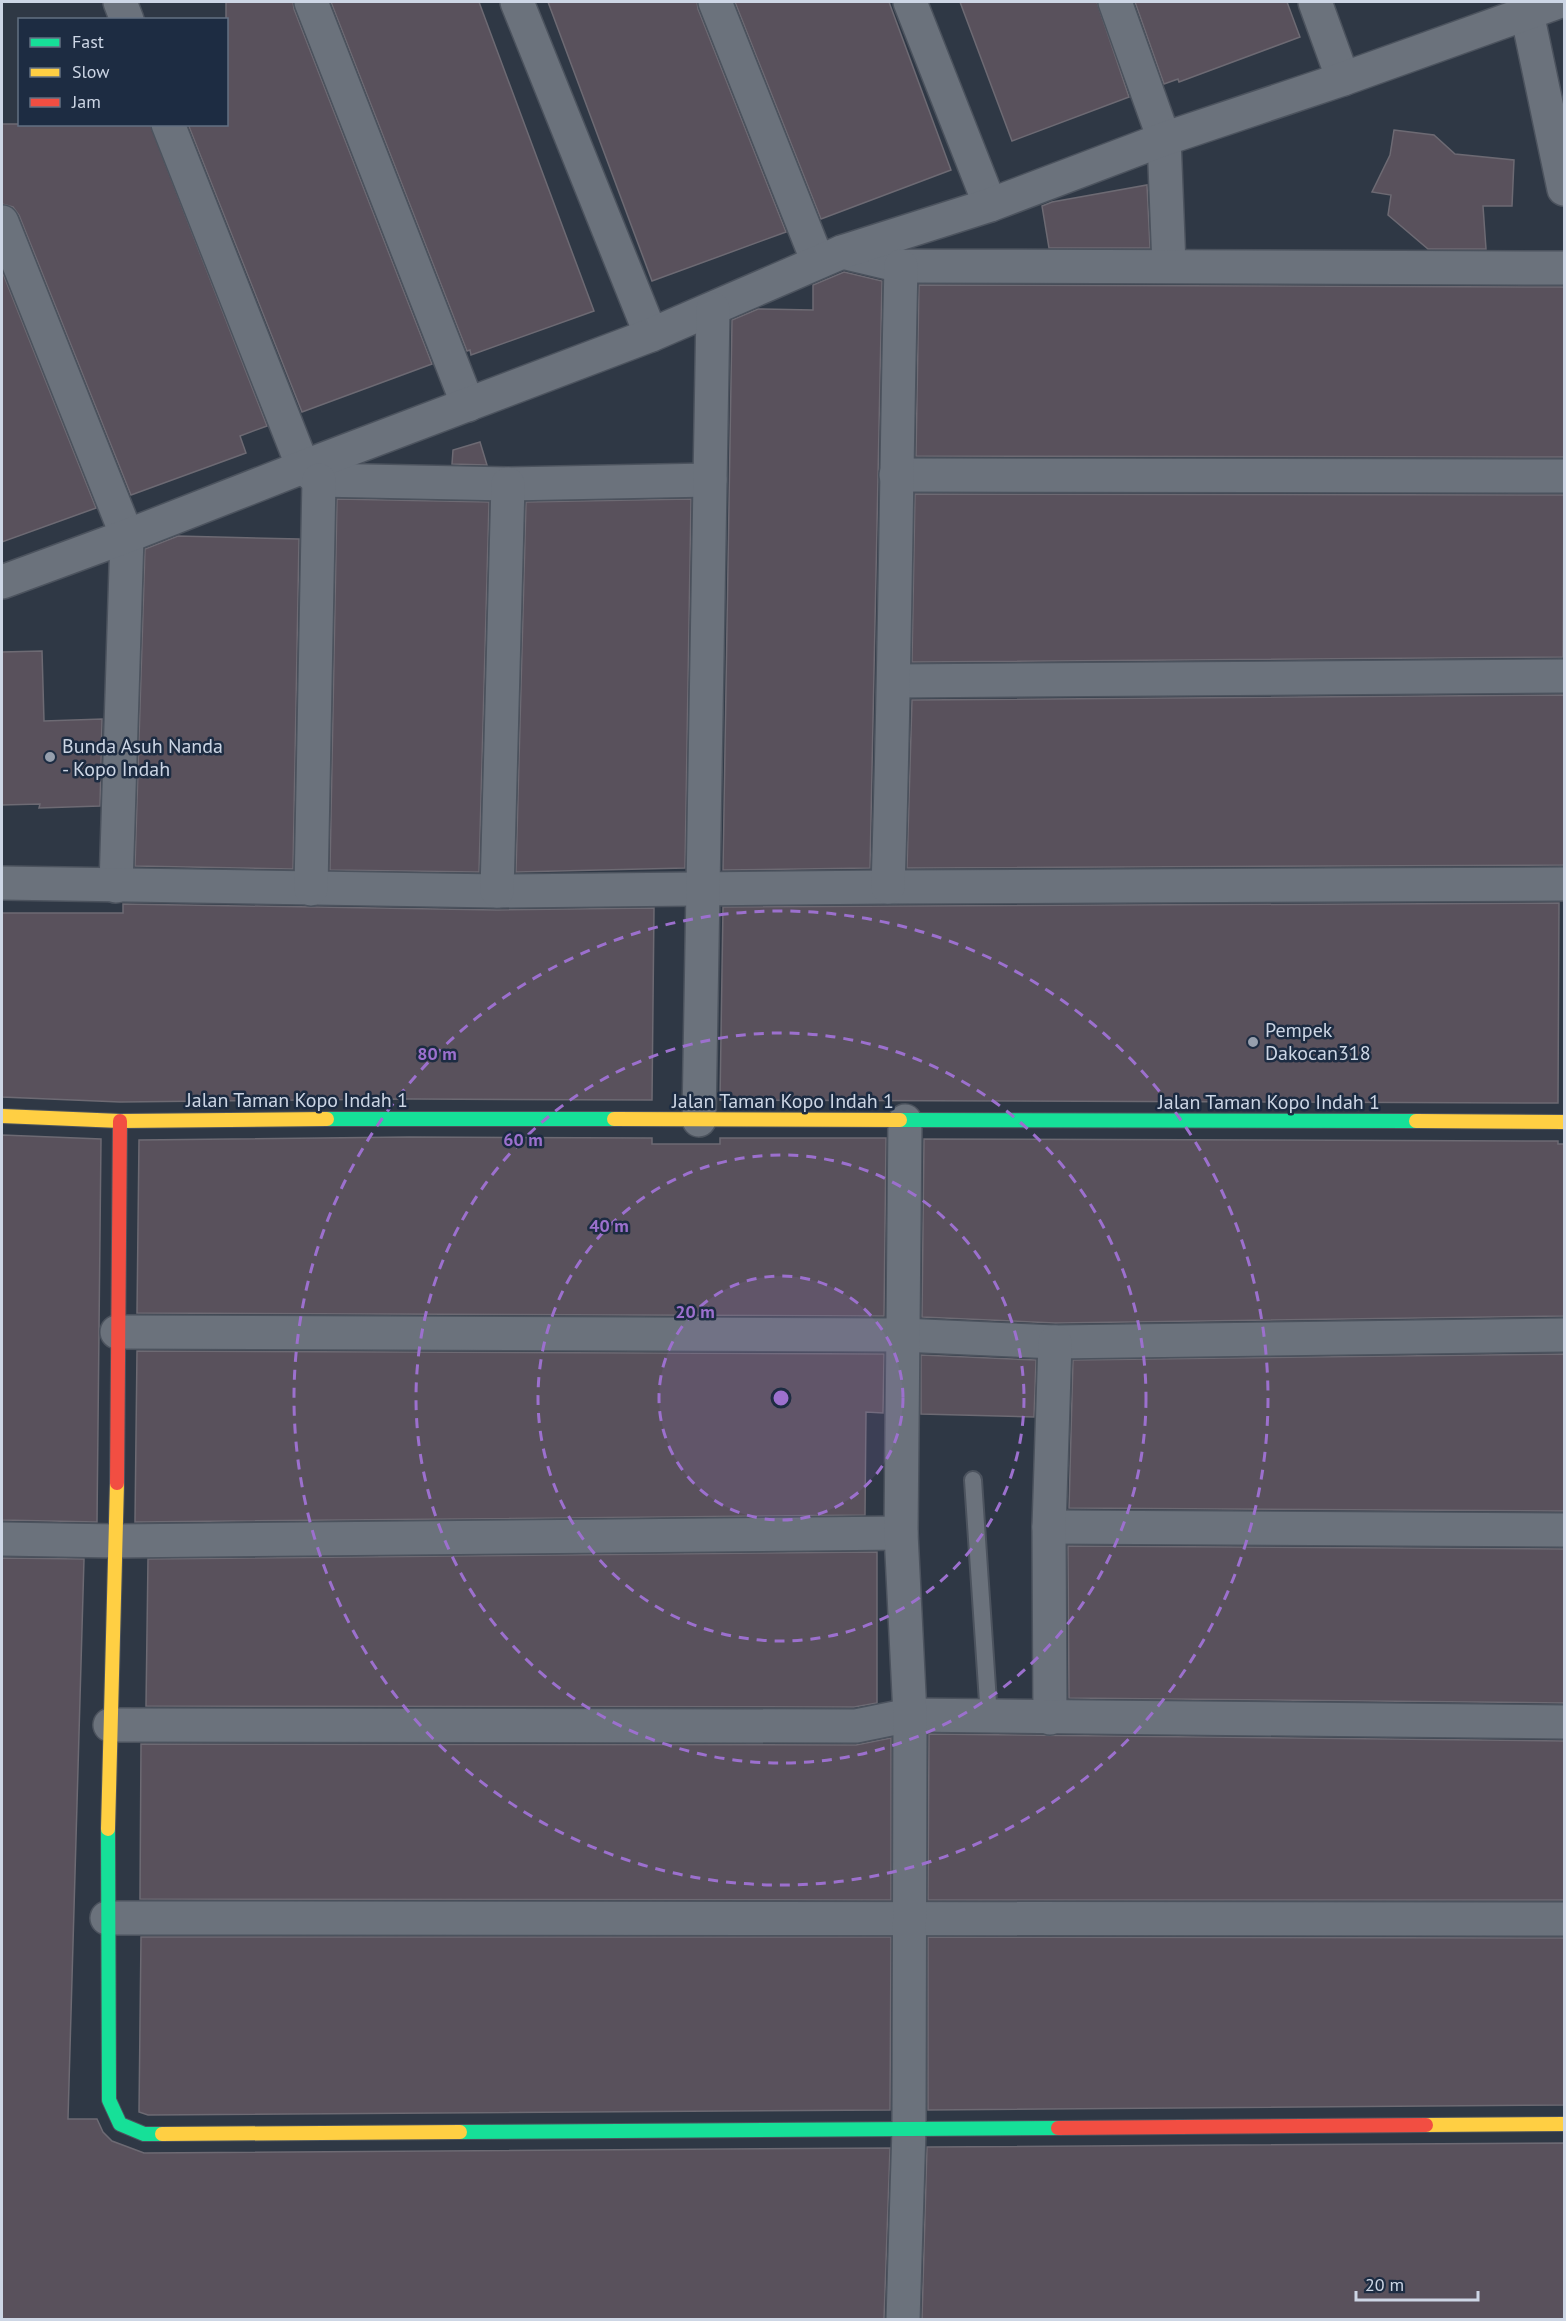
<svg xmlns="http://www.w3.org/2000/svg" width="1566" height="2321" viewBox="0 0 1566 2321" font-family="'PT Sans',sans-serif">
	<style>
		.building { fill: #59515c; stroke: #6d6a73; stroke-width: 1.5 }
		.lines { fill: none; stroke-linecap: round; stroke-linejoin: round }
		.lane-casing { stroke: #4c535e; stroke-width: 20 }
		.street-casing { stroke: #4c535e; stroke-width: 36 }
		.fast-casing { stroke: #4c535e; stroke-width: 16 }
		.slow-casing { stroke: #4c535e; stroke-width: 16 }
		.jam-casing { stroke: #4c535e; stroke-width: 16 }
		.lane { stroke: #6b727c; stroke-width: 16 }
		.street { stroke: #6b727c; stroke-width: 33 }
		.fast { stroke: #16e098; stroke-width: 14 }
		.slow { stroke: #ffcf43; stroke-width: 14 }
		.jam { stroke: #f24e42; stroke-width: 14 }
		.ring { fill: none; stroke: #9c70ce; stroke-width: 3; stroke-dasharray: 10 8 }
		.poi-dot { fill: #969fad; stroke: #1d2c42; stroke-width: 2 }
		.labels { text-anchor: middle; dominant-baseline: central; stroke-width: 5; stroke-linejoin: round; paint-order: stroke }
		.poi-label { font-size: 20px; fill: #cdd6e5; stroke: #1d2c42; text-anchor: start }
		.street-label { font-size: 20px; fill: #cdd6e5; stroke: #1d2c42 }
		.centre { fill: #9c70ce; stroke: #1d2c42; stroke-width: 3 }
		.ring-label { font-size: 18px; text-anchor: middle; font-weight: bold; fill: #9c70ce; stroke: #1d2c42; stroke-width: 5; stroke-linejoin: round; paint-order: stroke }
	</style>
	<rect width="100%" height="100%" fill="#2f3845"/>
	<g class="building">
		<polygon points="226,2 293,2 294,9 432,364 302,412 188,124 226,124"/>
		<polygon points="331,2 479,2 594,311 471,355 470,350 467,351"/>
		<polygon points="548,2 697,2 698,9 786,232 652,281"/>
		<polygon points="735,2 889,2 951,170 821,219"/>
		<polygon points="960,2 1097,2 1129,97 1012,141"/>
		<polygon points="1135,2 1287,2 1300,37 1179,82 1178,79 1164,84"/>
		<polygon points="2,124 150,124 267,426 240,436 246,453 131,495 19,215 13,207 2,204"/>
		<polygon points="1394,130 1434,135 1455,154 1514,160 1512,206 1483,206 1486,249 1428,249 1388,215 1391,195 1372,192 1390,155"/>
		<polygon points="1147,185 1150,248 1049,248 1042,206 1052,202"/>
		<polygon points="2,271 96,508 2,542"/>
		<polygon points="844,272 882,281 870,868 723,870 732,320 758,309 813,310 813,285"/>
		<polygon points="919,285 1564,287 1564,457 916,456"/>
		<polygon points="480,442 487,465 452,464 453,450"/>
		<polygon points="915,494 1564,495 1563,657 912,662"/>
		<polygon points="337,499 489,502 479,872 330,870"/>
		<polygon points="691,499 685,868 516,872 526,502"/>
		<polygon points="178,536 299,539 293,869 135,866 145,549"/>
		<polygon points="42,651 44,721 102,719 100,806 39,808 40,804 2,805 2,652"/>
		<polygon points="1564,695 1564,865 907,868 912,700"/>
		<polygon points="1559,903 1558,1103 720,1100 723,907"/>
		<polygon points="123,904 497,910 654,908 652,1100 409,1099 120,1102 2,1097 2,913 123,913"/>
		<polygon points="2,1135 101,1139 97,1522 2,1520"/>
		<polygon points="409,1137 652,1138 652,1144 720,1144 720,1138 886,1138 884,1316 137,1313 139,1140"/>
		<polygon points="924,1139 1558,1141 1558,1144 1564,1144 1564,1316 1055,1323 922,1317"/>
		<polygon points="137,1351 884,1354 883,1413 866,1412 865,1515 135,1522"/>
		<polygon points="1564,1354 1564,1511 1069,1508 1073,1360"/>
		<polygon points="921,1355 1036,1360 1034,1417 921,1414"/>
		<polygon points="1068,1546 1564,1549 1564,1703 1069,1698"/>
		<polygon points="877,1552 877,1703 854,1707 146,1706 148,1559"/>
		<polygon points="2,1558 84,1559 68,2119 97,2119 103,2132 112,2141 144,2153 890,2148 884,2319 2,2319"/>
		<polygon points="929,1734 1564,1741 1564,1900 928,1900"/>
		<polygon points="891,1738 891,1900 140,1899 141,1744 856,1745"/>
		<polygon points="141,1937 891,1937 890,2110 148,2115 139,2112"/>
		<polygon points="928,1937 1564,1938 1564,2105 928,2110"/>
		<polygon points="1564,2143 1564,2319 922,2319 927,2147"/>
	</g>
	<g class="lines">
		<defs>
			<polyline id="lane" points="973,1480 989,1717"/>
			<g id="street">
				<polyline points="120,2 127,20"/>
				<polyline points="311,2 468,405"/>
				<polyline points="517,2 651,335"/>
				<polyline points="715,2 818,262"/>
				<polyline points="910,2 990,205"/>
				<polyline points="1115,2 1164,139 1169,266"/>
				<polyline points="1315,2 1343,79"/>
				<polyline points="1523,2 1527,13 1564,189"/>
				<polyline points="168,124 303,467 319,480 508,484 710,480"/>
				<polyline points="2,222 127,536 116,886"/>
				<polyline points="842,252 901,266 1564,268"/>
				<polyline points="896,475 1564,476"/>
				<polyline points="2,582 127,536 303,467 651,335 842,252 990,205 1164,139 1343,79 1558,2"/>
				<polyline points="895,681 1564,676"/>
				<polyline points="2,883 497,891 888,887 1564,884"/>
				<path d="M888,887C895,680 896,473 901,266"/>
				<polyline points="311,889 319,480"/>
				<polyline points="497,891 508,484"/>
				<polyline points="699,1120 713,309"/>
				<polyline points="117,1332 902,1335 1055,1342 1564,1335"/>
				<polyline points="1049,1527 1564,1530"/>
				<polyline points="2,1539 116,1541 901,1533"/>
				<polyline points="1050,1718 1049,1527 1055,1342"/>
				<polyline points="110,1725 856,1726 910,1715 1564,1722"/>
				<polyline points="107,1918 1564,1919"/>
				<polyline points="903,2320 909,2129 910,1715 901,1533 905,1121"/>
			</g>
			<g id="fast">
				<polyline points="327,1119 614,1119"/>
				<polyline points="900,1120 1416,1121"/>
				<polyline points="108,1829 109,2100 120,2124 144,2134 162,2134"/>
				<polyline points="460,2132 1058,2128"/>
			</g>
			<g id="slow">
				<polyline points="2,1116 120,1121 327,1119"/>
				<polyline points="614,1119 900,1120"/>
				<polyline points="1416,1121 1564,1122"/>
				<polyline points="108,1829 117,1483"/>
				<polyline points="1426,2125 1564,2124"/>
				<polyline points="162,2134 460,2132"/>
			</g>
			<g id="jam">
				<polyline points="117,1483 120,1121"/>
				<polyline points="1058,2128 1426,2125"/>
			</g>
		</defs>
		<use href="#lane" class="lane-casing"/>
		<use href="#street" class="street-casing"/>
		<use href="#fast" class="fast-casing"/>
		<use href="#slow" class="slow-casing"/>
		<use href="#jam" class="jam-casing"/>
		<use href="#lane" class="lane"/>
		<use href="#street" class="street"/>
		<use href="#fast" class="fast"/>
		<use href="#slow" class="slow"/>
		<use href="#jam" class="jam"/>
	</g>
	<circle cx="781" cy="1398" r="122" fill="#9c70ce" fill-opacity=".12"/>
	<g class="ring">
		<circle cx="781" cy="1398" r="122"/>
		<circle cx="781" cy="1398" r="243"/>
		<circle cx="781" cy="1398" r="365"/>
		<circle cx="781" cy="1398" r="487"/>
	</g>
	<g class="poi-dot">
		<circle cx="50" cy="757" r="6"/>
		<circle cx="1253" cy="1042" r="6"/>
	</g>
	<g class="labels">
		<g class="poi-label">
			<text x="62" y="746">Bunda Asuh Nanda<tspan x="62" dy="23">- Kopo Indah</tspan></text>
			<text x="1265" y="1030">Pempek<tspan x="1265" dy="23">Dakocan318</tspan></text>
		</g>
		<g class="street-label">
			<text x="297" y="1100">Jalan Taman Kopo Indah 1</text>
			<text x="783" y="1101">Jalan Taman Kopo Indah 1</text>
			<text x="1269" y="1102">Jalan Taman Kopo Indah 1</text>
		</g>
	</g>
	<circle cx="781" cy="1398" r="9" class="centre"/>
	<g class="ring-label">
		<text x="437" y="1060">80 m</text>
		<text x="523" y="1146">60 m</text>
		<text x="609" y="1232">40 m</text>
		<text x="695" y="1318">20 m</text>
	</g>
	<rect width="1566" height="2321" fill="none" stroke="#cdd6e5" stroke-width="6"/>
	<rect x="18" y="18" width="210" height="108" fill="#1d2c42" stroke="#637083" stroke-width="1.5"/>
	<rect x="30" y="38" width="30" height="9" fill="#16e098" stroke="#637083" stroke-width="1.5"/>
	<text x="72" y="48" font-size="18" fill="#cdd6e5">Fast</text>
	<rect x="30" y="68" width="30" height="9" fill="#ffcf43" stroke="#637083" stroke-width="1.5"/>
	<text x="72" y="78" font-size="18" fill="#cdd6e5">Slow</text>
	<rect x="30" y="98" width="30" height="9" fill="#f24e42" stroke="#637083" stroke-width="1.5"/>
	<text x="72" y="108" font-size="18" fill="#cdd6e5">Jam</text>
	<path d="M1356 2291v9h122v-9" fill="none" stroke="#cdd6e5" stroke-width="3"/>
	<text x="1365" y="2291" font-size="18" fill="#cdd6e5" stroke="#1d2c42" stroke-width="4.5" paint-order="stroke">20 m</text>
</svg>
